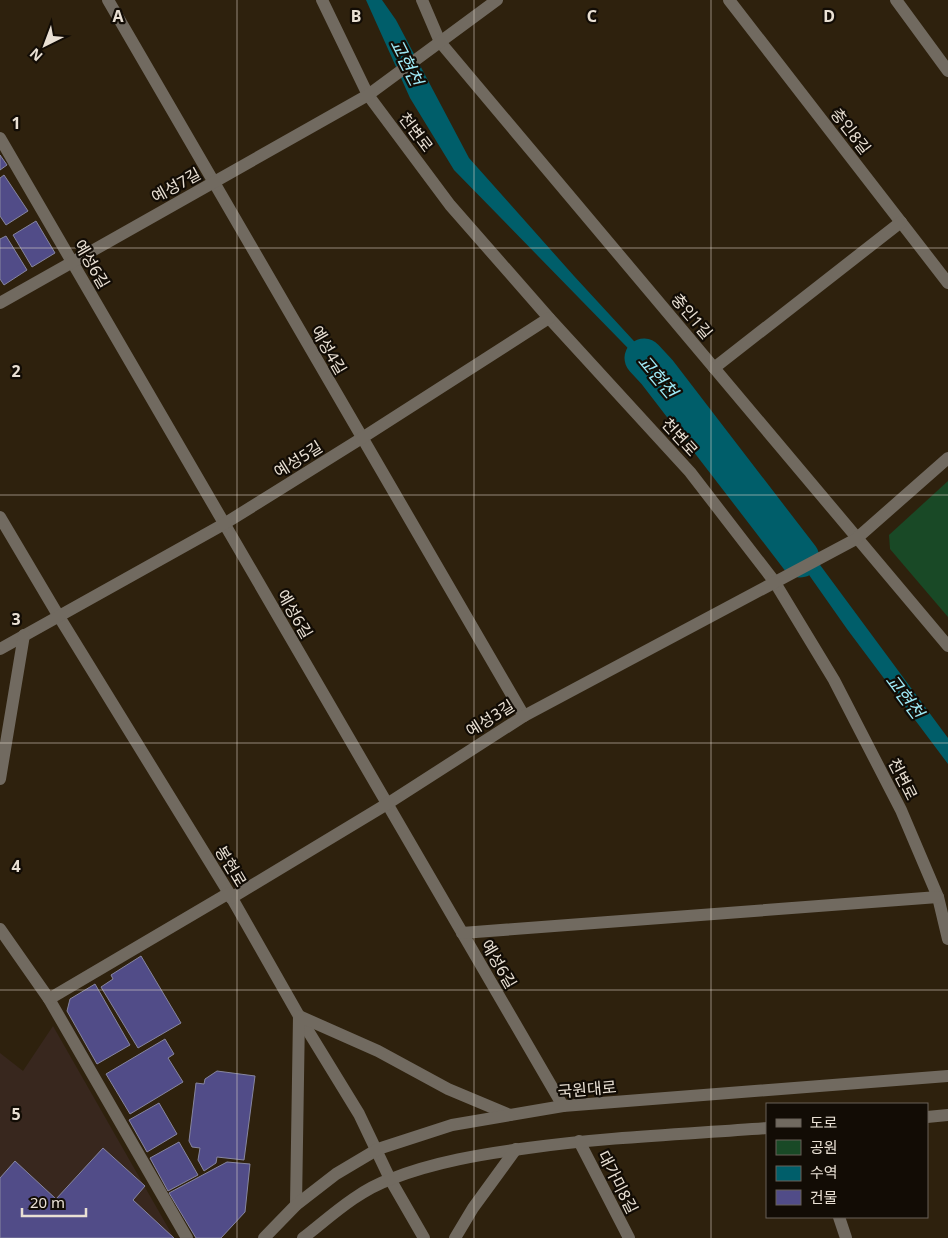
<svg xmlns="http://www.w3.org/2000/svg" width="948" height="1238" viewBox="0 0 948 1238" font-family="'Noto Sans','Noto Sans KR',sans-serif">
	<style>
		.medical { fill: #38271e }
		.green { fill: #194926 }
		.water { fill: #005e6a }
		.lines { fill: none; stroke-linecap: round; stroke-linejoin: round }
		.river { stroke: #005e6a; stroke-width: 39 }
		.building { fill: #514c88; stroke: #8786a0 }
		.minor { stroke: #716a60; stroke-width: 12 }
		.grid { fill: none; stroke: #e9e0d4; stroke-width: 1; stroke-opacity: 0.55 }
		.labels { text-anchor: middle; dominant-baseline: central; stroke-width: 4.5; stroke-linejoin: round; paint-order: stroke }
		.street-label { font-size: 16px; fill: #e9e0d4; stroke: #120c05 }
		.water-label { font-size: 18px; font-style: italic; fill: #9feaf7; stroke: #120c05 }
		.grid-label { font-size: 16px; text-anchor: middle; font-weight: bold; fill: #e9e0d4; stroke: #120c05; stroke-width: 4.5; stroke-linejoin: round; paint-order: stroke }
	</style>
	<rect width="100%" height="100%" fill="#2e210d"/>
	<polygon class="medical" points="53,1026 174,1238 0,1238 0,1053 23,1071"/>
	<polygon class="green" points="948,481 948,617 890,549 889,535"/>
	<polygon class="water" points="366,0 382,0 396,20 469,158 574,276 738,454 948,738 948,764 847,629 705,427 454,170 410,98"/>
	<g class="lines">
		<polyline class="river" points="644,358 657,372 800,558"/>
	</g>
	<g class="building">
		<polygon points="0,155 7,165 0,170"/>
		<polygon points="4,175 28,211 6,225 0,216 0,178"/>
		<polygon points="36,221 55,253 32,267 13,235"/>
		<polygon points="6,236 27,270 4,285 0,279 0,239"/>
		<polygon points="141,956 181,1023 138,1048 101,987 113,979 111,975"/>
		<polygon points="95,984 130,1045 97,1064 67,1011 70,999"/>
		<polygon points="165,1039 174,1054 168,1058 183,1082 130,1114 106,1074"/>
		<polygon points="217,1071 255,1076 244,1160 217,1157 216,1163 204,1171 198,1160 200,1148 192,1147 189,1141 196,1083 204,1084 205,1079"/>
		<polygon points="159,1103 177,1134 147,1152 129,1120"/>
		<polygon points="179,1142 198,1175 168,1191 150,1158"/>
		<polygon points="103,1148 145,1186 133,1200 174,1238 0,1238 0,1178 15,1161 56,1199"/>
		<polygon points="227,1162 250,1164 245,1212 221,1238 196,1238 169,1193"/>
	</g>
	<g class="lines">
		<g class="minor">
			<polyline points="108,0 524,716"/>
			<polyline points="322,0 368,95 450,205 549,318 690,472 774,581 834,680 901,810 938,897 948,939"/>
			<polyline points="422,0 440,42 948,646"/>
			<polyline points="729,0 948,283"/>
			<polyline points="896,0 948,71"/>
			<polyline points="0,138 563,1106"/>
			<polyline points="0,303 368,95 497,0"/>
			<polyline points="714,368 901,222"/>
			<polyline points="0,517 58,615 229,893 299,1016 359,1114 390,1179 424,1238"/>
			<polyline points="0,649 224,524 362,438 549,318"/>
			<polyline points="0,779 24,635"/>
			<polyline points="231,898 387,804 524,716 856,539 948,458"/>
			<polyline points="0,929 49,999 187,1238"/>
			<polyline points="462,933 938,897"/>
			<polyline points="49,999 229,893"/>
			<polyline points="927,1117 948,1115"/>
			<polyline points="579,1141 629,1238"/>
			<polyline points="296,1205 299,1016 378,1051 448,1089 510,1115"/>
			<polyline points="839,1217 846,1238"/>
			<polyline points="264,1238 296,1205 336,1174 378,1149 452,1125 563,1106 948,1076"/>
			<path d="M303,1238C330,1217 357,1191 391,1179C434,1162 482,1154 528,1148C607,1137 687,1134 767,1128"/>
			<polyline points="455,1238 473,1208 516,1149"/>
		</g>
	</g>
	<path class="grid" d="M237,0V1238M474,0V1238M711,0V1238M0,248H948M0,495H948M0,743H948M0,990H948"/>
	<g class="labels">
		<g class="street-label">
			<text transform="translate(851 131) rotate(52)">충인8길</text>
			<text transform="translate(416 132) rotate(53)">천변로</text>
			<text transform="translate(176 185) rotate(-29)">예성7길</text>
			<text transform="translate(92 264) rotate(60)">예성6길</text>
			<text transform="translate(692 316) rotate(50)">충인1길</text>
			<text transform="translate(329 350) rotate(60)">예성4길</text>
			<text transform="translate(680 437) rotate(48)">천변로</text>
			<text transform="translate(298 459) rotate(-32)">예성5길</text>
			<text transform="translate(295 614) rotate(60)">예성6길</text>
			<text transform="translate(490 718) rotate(-32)">예성3길</text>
			<text transform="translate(903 779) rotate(63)">천변로</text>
			<text transform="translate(231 866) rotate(59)">봉현로</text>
			<text transform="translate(499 964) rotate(60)">예성6길</text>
			<text transform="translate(587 1089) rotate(-5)">국원대로</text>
			<text transform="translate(618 1182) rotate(63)">대가미8길</text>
		</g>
		<g class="water-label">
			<text transform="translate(407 62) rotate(63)">교현천</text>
			<text transform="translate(658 376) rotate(50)">교현천</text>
			<text transform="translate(905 696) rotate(53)">교현천</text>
		</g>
	</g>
	<g class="grid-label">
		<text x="118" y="22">A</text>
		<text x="356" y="22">B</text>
		<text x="592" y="22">C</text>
		<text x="829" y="22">D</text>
		<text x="16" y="129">1</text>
		<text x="16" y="377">2</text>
		<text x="16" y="625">3</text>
		<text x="16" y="872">4</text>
		<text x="16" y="1120">5</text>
	</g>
	<rect x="766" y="1103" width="162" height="115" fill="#120c05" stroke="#686158"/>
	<rect x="776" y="1119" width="25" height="8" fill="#716a60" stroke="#686158"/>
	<text x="810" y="1128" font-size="15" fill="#e9e0d4">도로</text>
	<rect x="776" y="1140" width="25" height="15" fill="#194926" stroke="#686158"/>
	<text x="810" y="1153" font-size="15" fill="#e9e0d4">공원</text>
	<rect x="776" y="1166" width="25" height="15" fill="#005e6a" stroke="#686158"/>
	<text x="810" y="1178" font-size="15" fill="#e9e0d4">수역</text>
	<rect x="776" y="1190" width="25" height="15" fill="#514c88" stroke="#686158"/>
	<text x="810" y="1203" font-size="15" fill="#e9e0d4">건물</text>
	<g transform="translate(45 45) rotate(222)" stroke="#120c05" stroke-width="4" paint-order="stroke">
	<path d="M0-4L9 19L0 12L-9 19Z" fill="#e9e0d4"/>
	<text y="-8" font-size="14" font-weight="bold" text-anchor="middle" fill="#e9e0d4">N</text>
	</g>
	<path d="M22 1208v8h64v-8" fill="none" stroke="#e9e0d4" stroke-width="2.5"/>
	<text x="30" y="1208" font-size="15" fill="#e9e0d4" stroke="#120c05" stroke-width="4" paint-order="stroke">20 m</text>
</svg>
